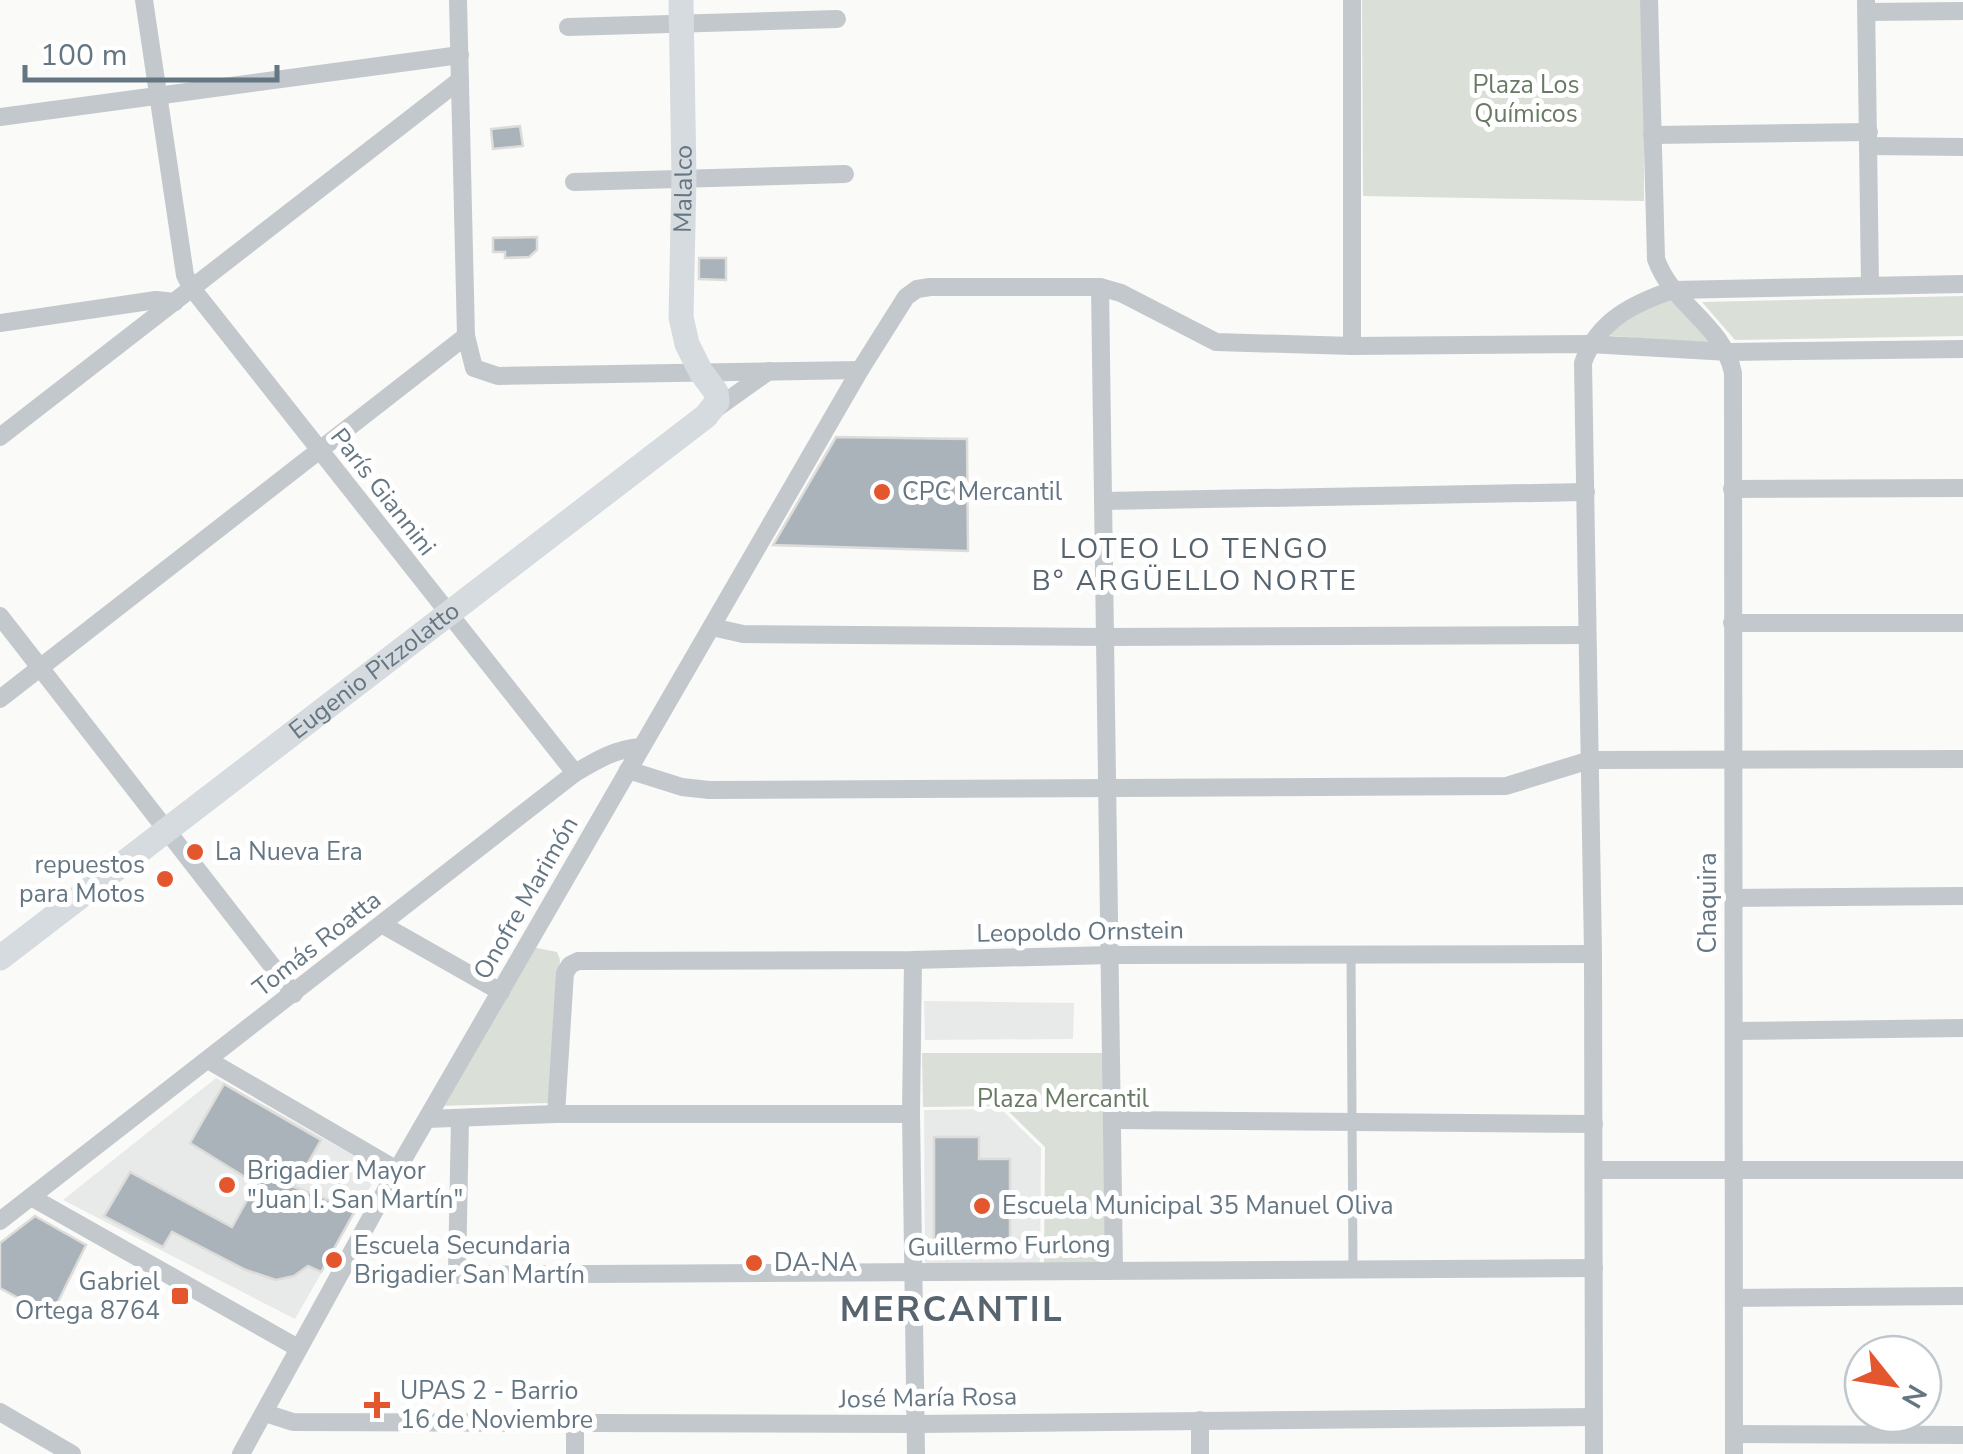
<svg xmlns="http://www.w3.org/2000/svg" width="1963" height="1454" viewBox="0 0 1963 1454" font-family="'Nunito Sans',sans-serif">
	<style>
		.built { fill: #e8e9e9 }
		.green { fill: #dadfd7 }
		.building { fill: #aab3b9; stroke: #dcdcda; stroke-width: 2.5 }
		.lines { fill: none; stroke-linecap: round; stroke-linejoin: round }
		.service { stroke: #c3c8cc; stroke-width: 9 }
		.minor { stroke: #c3c8cc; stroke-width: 18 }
		.secondary { stroke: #d6dbdf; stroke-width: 25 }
		.poi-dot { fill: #e4572e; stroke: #fff; stroke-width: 4 }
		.labels { text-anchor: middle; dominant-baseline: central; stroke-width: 10; stroke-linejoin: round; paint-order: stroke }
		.park-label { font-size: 25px; fill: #687a64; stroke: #fff }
		.street-label { font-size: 25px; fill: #657683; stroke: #fff }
		.poi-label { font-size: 25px; fill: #657683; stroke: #fff; text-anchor: start }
		.neighbourhood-label { font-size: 28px; letter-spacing: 2.5px; fill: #57646e; stroke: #fff }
		.district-label { font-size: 35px; font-weight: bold; letter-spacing: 2.5px; fill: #57646e; stroke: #fff }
	</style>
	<rect width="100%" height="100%" fill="#fafaf8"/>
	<g class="built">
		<polygon points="924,1001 1074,1003 1073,1039 925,1040"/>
		<polygon points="216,1078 380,1170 295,1319 63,1200"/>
		<polygon points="1001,1109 1041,1148 1040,1264 925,1265 924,1110"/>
	</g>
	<g class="green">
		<polygon points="1362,0 1644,0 1644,201 1363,196"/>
		<polygon points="1673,294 1717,345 1603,335 1623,318"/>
		<polygon points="1963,296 1963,336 1735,340 1702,302"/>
		<polygon points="527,946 557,952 560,960 549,1103 436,1106"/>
		<polygon points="922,1053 1108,1053 1110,1265 1044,1265 1045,1147 1003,1106 923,1107"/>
	</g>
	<g class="building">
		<polygon points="520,126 523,146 493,149 491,129"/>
		<polygon points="537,237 537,250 529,257 505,258 505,252 493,252 493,238"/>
		<polygon points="699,258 726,258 726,280 699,279"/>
		<polygon points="836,437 967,439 968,551 773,545"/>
		<polygon points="224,1084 321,1140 294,1187 331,1201 339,1184 362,1198 321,1272 308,1266 294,1276 276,1280 246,1270 172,1232 163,1247 104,1216 130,1172 232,1227 256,1184 190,1143"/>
		<polygon points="934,1137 979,1137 979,1159 1010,1159 1010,1256 934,1257"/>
		<polygon points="35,1216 86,1245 51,1316 0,1288 0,1243"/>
	</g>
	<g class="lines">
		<polyline class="service" points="1351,955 1353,1269"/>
		<g class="minor">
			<polyline points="144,0 185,275 191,287 575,773"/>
			<polyline points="458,0 466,336 474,368 498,376 860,370"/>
			<path d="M1649,0L1656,259C1672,305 1723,324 1733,373L1734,1454"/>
			<polyline points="1866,0 1870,285"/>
			<polyline points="1867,12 1963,11"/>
			<polyline points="568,27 837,19"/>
			<polyline points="0,117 460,55"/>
			<polyline points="1652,135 1869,132"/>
			<polyline points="1869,146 1963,147"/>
			<polyline points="574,182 845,174"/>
			<polyline points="1100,287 1114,1270"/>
			<polyline points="0,323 156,300 175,302"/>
			<polyline points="1352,346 1352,0"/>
			<polyline points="710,413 769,371"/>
			<polyline points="0,437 460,80"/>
			<polyline points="1732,489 1963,488"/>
			<polyline points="1104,501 1586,492"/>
			<polyline points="0,616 294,994"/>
			<polyline points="1732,623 1963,623"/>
			<polyline points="712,627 743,634 1106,637 1587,635"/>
			<polyline points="0,699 466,336"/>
			<polyline points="628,770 682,787 709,790 1506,786 1590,760 1963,759"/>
			<polyline points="1733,898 1963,896"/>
			<polyline points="383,925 501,992"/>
			<polyline points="913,960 911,1114 916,1454"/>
			<polyline points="1734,1031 1963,1028"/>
			<polyline points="208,1060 397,1170"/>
			<polyline points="556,1114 565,973 570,965 578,961 913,960 1111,955 1593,954"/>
			<polyline points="427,1119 556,1114 911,1114"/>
			<polyline points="1113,1120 1594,1124"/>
			<polyline points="1594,1170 1963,1170"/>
			<polyline points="31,1197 298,1348"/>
			<path d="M0,1221L575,773C597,760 615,749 641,747"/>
			<polyline points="457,1273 460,1118"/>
			<polyline points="425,1275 1594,1268"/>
			<polyline points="1734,1298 1963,1296"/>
			<polyline points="0,1412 72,1454"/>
			<polyline points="265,1413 293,1422 916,1424 1593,1417"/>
			<polyline points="1200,1420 1200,1454"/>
			<polyline points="575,1425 575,1454"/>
			<polyline points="1734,1434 1963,1435"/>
			<polyline points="241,1454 397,1170 860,370 906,297 917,289 930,287 1100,287 1121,293 1216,342 1352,346 1589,344 1729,352 1963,349"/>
			<path d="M1594,1454L1593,954L1583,363C1597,321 1634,303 1673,290L1963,284"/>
		</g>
		<path class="secondary" id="s1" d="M0,958L706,416L717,402L716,392L701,372L687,344L681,317L684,177L681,0"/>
	</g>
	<g class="poi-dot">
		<circle cx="882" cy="492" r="10"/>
		<circle cx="195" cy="852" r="10"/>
		<circle cx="165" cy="879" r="10"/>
		<circle cx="227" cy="1185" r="10"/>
		<circle cx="982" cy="1206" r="10"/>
		<circle cx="334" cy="1260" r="10"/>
		<circle cx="754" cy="1263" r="10"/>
		<rect x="170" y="1286" width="20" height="20" rx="5"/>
		<path d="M372 1390h10v10h10v10h-10v10h-10v-10h-10v-10h10z"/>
	</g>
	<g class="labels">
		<g class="park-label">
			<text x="1526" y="85">Plaza Los<tspan x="1526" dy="29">Químicos</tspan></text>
			<text x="1063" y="1099">Plaza Mercantil</text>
		</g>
		<g class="street-label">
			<text stroke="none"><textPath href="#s1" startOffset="1130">Malalco</textPath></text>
			<text transform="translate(383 492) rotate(52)">París Giannini</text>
			<text stroke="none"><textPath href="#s1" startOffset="472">Eugenio Pizzolatto</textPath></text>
			<text transform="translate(526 898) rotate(-60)">Onofre Marimón</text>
			<text transform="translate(1708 903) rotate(-90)">Chaquira</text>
			<text transform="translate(1080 932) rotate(-1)">Leopoldo Ornstein</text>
			<text transform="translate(317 944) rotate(-38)">Tomás Roatta</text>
			<text transform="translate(1009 1246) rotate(-1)">Guillermo Furlong</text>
			<text transform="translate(928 1398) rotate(-1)">José María Rosa</text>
		</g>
		<g class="poi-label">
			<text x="902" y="492">CPC Mercantil</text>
			<text x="215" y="852">La Nueva Era</text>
			<text x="145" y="865" text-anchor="end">repuestos<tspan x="145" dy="29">para Motos</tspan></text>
			<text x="247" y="1171">Brigadier Mayor<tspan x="247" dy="29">"Juan I. San Martín"</tspan></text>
			<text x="1002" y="1206">Escuela Municipal 35 Manuel Oliva</text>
			<text x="354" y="1246">Escuela Secundaria<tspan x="354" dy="29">Brigadier San Martín</tspan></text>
			<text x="774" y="1263">DA-NA</text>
			<text x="160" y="1282" text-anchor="end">Gabriel<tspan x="160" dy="29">Ortega 8764</tspan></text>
			<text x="400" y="1391">UPAS 2 - Barrio<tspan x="400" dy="29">16 de Noviembre</tspan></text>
		</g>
		<g class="neighbourhood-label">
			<text x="1195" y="549">LOTEO LO TENGO<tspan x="1195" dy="32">B° ARGÜELLO NORTE</tspan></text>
		</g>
		<g class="district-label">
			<text x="952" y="1309">MERCANTIL</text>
		</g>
	</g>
	<g transform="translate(1893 1384) rotate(120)"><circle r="48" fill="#ffffff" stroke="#c1c8cd" stroke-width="2.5"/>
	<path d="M0-8L18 38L0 25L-18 38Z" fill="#e4572e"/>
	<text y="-15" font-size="28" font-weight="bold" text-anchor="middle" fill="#657683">N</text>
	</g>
	<path d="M25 65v15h252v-15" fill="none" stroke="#657683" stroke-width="5"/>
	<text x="40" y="65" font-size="30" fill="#657683" stroke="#ffffff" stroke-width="8" paint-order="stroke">100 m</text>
</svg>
